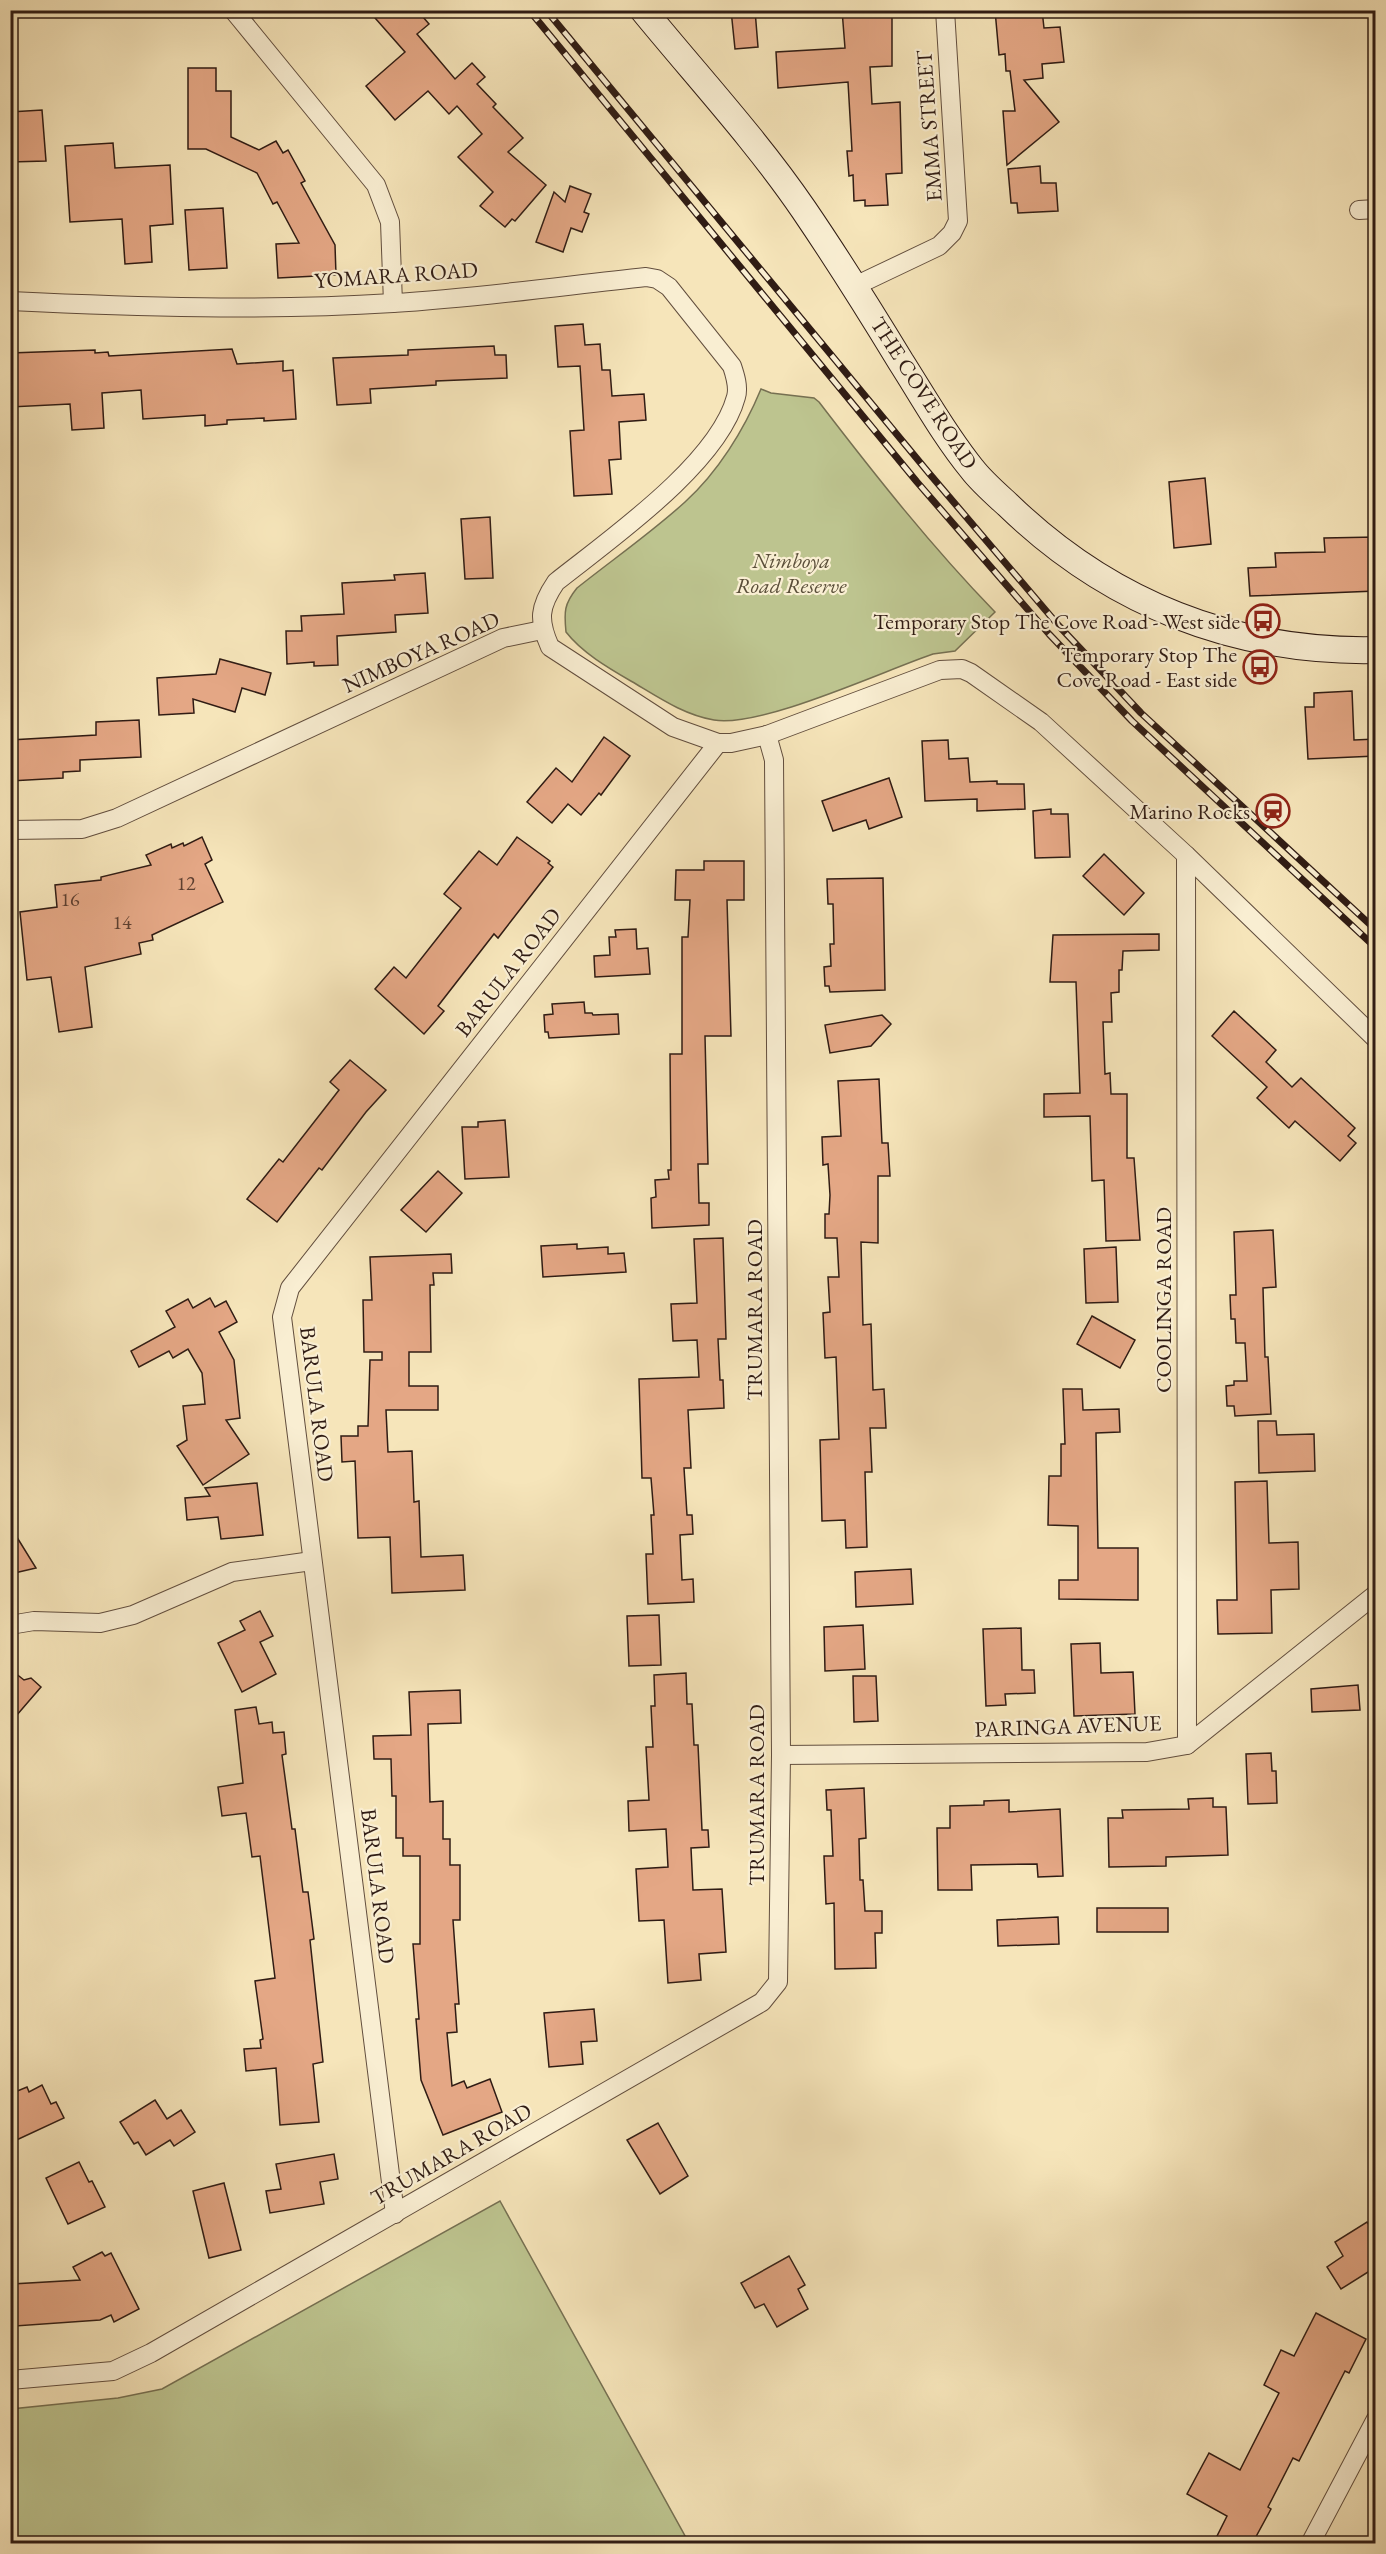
<svg xmlns="http://www.w3.org/2000/svg" width="1386" height="2554" viewBox="0 0 1386 2554" font-family="'EB Garamond',serif">
	<style>
		.green { fill: #bdc48f; stroke: #767052; stroke-width: 1.5 }
		.building { fill: #e4a785; stroke: #301c14; stroke-width: 1.5 }
		.lines { fill: none; stroke-linecap: round; stroke-linejoin: round }
		.street-casing { stroke: #624e3e; stroke-width: 20 }
		.secondary-casing { stroke: #301c14; stroke-width: 28 }
		.street { stroke: #f9eed2; stroke-width: 18 }
		.secondary { stroke: #f9eed2; stroke-width: 26 }
		.rail-casing { stroke: #301c14; stroke-width: 7 }
		.rail { stroke: #f9eed2; stroke-width: 4.5; stroke-dasharray: 14; stroke-linecap: butt }
		.labels { text-anchor: middle; dominant-baseline: central; stroke-width: 4.5; stroke-linejoin: round; paint-order: stroke }
		.number-label { font-size: 20px; fill: #5d3f30 }
		.street-label { font-size: 22px; fill: #301c14; stroke: #f9eed2 }
		.park-label { font-size: 22px; font-style: italic; fill: #5a4e39; stroke: #f9eed2 }
		.poi-label { font-size: 22px; fill: #301c14; stroke: #f9eed2; text-anchor: end }
	</style>
	<rect width="100%" height="100%" fill="#f6e5ba"/>
	<filter id="stains"><feTurbulence type="fractalNoise" baseFrequency=".00333" numOctaves="4"/><feColorMatrix values="0 0 0 0 .2 0 0 0 0 .09 0 0 0 0 .02 0 0 0 .5 -.17"/></filter>
	<radialGradient id="worn" r=".72"><stop offset=".6" stop-color="#630" stop-opacity="0"/><stop offset="1" stop-color="#630" stop-opacity=".3"/></radialGradient>
	<g class="green">
		<path d="M761,389L771,393L814,398L819,402C875,475 931,546 995,612L955,651L933,654C883,671 761,728 714,720C685,715 661,699 636,684C612,670 583,654 566,632C564,612 564,604 577,588C612,560 651,533 685,502C718,472 744,430 761,389Z"/>
		<polygon points="500,2201 689,2543 11,2543 11,2409 118,2398 162,2389"/>
	</g>
	<g class="building">
		<polygon points="368,10 417,10 429,24 417,34 455,79 472,63 485,77 477,84 496,104 493,107 523,138 508,152 546,185 515,221 512,219 505,227 480,206 493,192 458,157 482,134 457,106 449,114 428,91 395,120 366,86 405,52"/>
		<polygon points="731,10 755,10 758,47 735,49"/>
		<polygon points="842,10 867,10 867,15 892,14 892,66 870,67 872,104 900,102 902,173 886,174 888,205 865,206 865,200 854,201 853,175 849,176 847,151 852,151 848,82 778,88 776,52 845,48"/>
		<polygon points="995,10 1042,10 1044,28 1060,27 1064,62 1042,64 1043,78 1024,80 1059,122 1007,165 1003,111 1015,111 1010,71 1006,71 1005,54 999,55"/>
		<polygon points="188,68 216,68 216,91 231,91 231,137 259,150 276,141 283,153 288,150 305,181 301,183 335,245 336,275 278,278 276,244 299,243 277,202 273,204 257,173 206,149 188,149"/>
		<polygon points="42,110 46,161 10,162 10,112"/>
		<polygon points="113,143 115,168 170,165 173,224 150,226 152,262 125,264 122,219 70,222 65,146"/>
		<polygon points="1040,166 1041,183 1056,183 1058,211 1018,213 1017,203 1011,203 1008,169"/>
		<polygon points="570,186 591,194 584,212 589,214 582,232 571,228 563,252 536,242 554,192 565,202"/>
		<polygon points="223,208 227,268 189,270 185,210"/>
		<polygon points="583,324 585,345 600,344 602,370 610,370 612,396 644,394 646,420 619,422 621,459 609,460 612,494 574,496 570,431 584,430 580,366 558,367 555,326"/>
		<polygon points="494,346 495,355 506,355 507,378 436,381 436,385 370,389 371,403 337,405 333,358 408,355 408,350"/>
		<polygon points="232,349 237,364 283,361 283,371 293,370 296,419 264,421 264,418 227,420 227,424 205,426 205,415 143,419 141,390 102,393 104,428 72,430 70,404 10,407 10,353 95,350 95,353 108,352 109,356"/>
		<polygon points="1205,478 1211,544 1174,548 1169,482"/>
		<polygon points="490,517 493,578 465,579 461,519"/>
		<polygon points="1376,537 1376,591 1250,596 1248,568 1276,567 1275,553 1325,552 1324,538"/>
		<polygon points="425,573 428,613 395,615 396,632 337,636 338,665 314,666 314,662 287,664 286,631 302,631 301,616 344,614 342,583 395,580 394,575"/>
		<polygon points="220,659 271,673 265,695 242,688 235,712 193,699 194,713 159,715 157,678 216,674"/>
		<polygon points="1352,691 1354,740 1376,739 1376,756 1308,759 1305,707 1314,707 1314,693"/>
		<polygon points="139,720 141,757 80,760 80,771 63,772 63,778 10,781 10,740 96,735 96,722"/>
		<polygon points="604,737 630,756 601,795 599,793 581,815 568,804 552,823 527,802 556,768 572,782"/>
		<polygon points="948,740 949,759 968,758 970,782 997,781 997,784 1024,784 1025,809 977,811 977,799 925,801 922,741"/>
		<polygon points="889,778 902,817 869,829 866,820 833,831 822,801"/>
		<polygon points="1051,809 1051,814 1068,814 1070,857 1035,858 1033,811"/>
		<polygon points="202,837 212,860 205,864 223,902 152,935 153,940 139,943 141,954 85,967 92,1027 59,1032 51,977 27,980 20,912 57,907 55,885 101,880 101,877 151,865 146,855 171,844 172,848 183,843 184,846"/>
		<polygon points="517,837 550,861 548,863 553,867 498,938 494,934 438,1006 444,1011 424,1034 375,989 394,967 406,978 461,908 444,894 479,851 497,865"/>
		<polygon points="1104,854 1144,893 1124,915 1083,876"/>
		<polygon points="704,861 744,861 744,900 727,900 731,1036 705,1036 708,1164 698,1164 699,1203 709,1203 709,1225 652,1228 651,1198 656,1197 655,1180 669,1179 668,1170 671,1170 670,1054 682,1054 682,937 688,937 690,900 675,900 676,870 704,870"/>
		<polygon points="883,878 885,990 830,992 829,986 825,986 824,967 831,966 830,944 834,944 833,904 828,904 827,879"/>
		<polygon points="636,929 637,949 648,948 650,974 595,977 594,956 610,955 609,937 616,937 615,930"/>
		<polygon points="1159,934 1159,950 1123,951 1122,970 1119,970 1119,992 1111,993 1112,1022 1103,1022 1105,1074 1110,1073 1111,1094 1127,1094 1127,1158 1134,1158 1140,1240 1106,1241 1104,1180 1092,1181 1090,1116 1044,1117 1044,1094 1080,1093 1076,982 1050,982 1053,935"/>
		<polygon points="584,1002 585,1013 592,1013 593,1015 618,1014 619,1034 549,1038 548,1032 545,1032 544,1015 553,1014 552,1004"/>
		<polygon points="1234,1011 1276,1050 1266,1062 1292,1087 1301,1078 1355,1128 1348,1136 1356,1143 1340,1161 1295,1121 1289,1128 1257,1098 1267,1087 1212,1036"/>
		<polygon points="882,1015 891,1024 871,1046 830,1053 825,1025"/>
		<polygon points="350,1060 386,1090 366,1112 322,1170 319,1168 277,1222 247,1199 279,1159 283,1162 339,1090 330,1082"/>
		<polygon points="879,1079 882,1143 888,1143 890,1176 878,1176 878,1243 861,1242 863,1325 871,1324 873,1390 884,1389 886,1428 870,1428 872,1472 865,1472 867,1547 846,1548 845,1520 822,1521 820,1440 839,1439 836,1357 825,1358 823,1313 830,1312 828,1277 839,1277 837,1238 825,1238 825,1214 829,1214 830,1195 828,1164 823,1165 822,1137 841,1136 838,1081"/>
		<polygon points="505,1120 509,1177 465,1179 462,1127 478,1127 478,1122"/>
		<polygon points="438,1171 462,1193 426,1232 401,1210"/>
		<polygon points="1273,1230 1276,1287 1263,1288 1265,1357 1268,1357 1271,1414 1235,1416 1234,1406 1227,1406 1226,1386 1234,1385 1234,1381 1247,1381 1245,1343 1236,1343 1235,1319 1231,1319 1230,1295 1236,1295 1234,1232"/>
		<polygon points="723,1238 726,1339 718,1339 720,1380 723,1380 724,1408 688,1410 691,1468 684,1468 687,1515 692,1515 693,1534 680,1535 682,1580 693,1579 694,1602 648,1604 646,1554 653,1554 651,1515 654,1515 651,1478 642,1478 639,1379 699,1377 697,1340 673,1341 671,1304 697,1303 694,1239"/>
		<polygon points="577,1244 577,1249 608,1247 608,1254 624,1253 626,1272 543,1277 541,1246"/>
		<polygon points="1116,1247 1118,1302 1086,1303 1084,1249"/>
		<polygon points="451,1254 452,1273 433,1273 434,1285 430,1285 431,1352 409,1352 409,1386 438,1386 438,1410 386,1410 388,1452 412,1451 414,1502 419,1501 421,1557 463,1555 465,1590 392,1593 390,1537 358,1538 355,1461 342,1462 341,1436 358,1436 358,1426 368,1426 370,1360 382,1360 382,1352 364,1352 363,1300 372,1300 370,1257"/>
		<polygon points="210,1298 215,1307 226,1301 237,1322 219,1332 234,1360 240,1418 226,1420 249,1454 203,1485 177,1446 187,1440 183,1406 205,1404 202,1373 188,1349 173,1358 169,1351 139,1367 131,1351 175,1327 166,1311 188,1299 193,1308"/>
		<polygon points="1092,1316 1135,1340 1120,1368 1077,1344"/>
		<polygon points="1063,1389 1082,1389 1083,1410 1119,1409 1120,1432 1096,1433 1098,1548 1138,1548 1138,1600 1059,1599 1059,1580 1078,1580 1078,1526 1048,1525 1049,1476 1061,1476 1061,1444 1065,1444"/>
		<polygon points="1258,1421 1276,1421 1277,1435 1314,1434 1315,1471 1259,1473"/>
		<polygon points="1267,1481 1269,1543 1298,1542 1299,1589 1271,1590 1272,1633 1218,1634 1217,1600 1237,1600 1235,1482"/>
		<polygon points="257,1483 263,1535 221,1539 218,1517 187,1520 185,1498 210,1496 205,1488"/>
		<polygon points="10,1526 36,1568 10,1574"/>
		<polygon points="911,1569 913,1604 856,1607 855,1572"/>
		<polygon points="260,1611 273,1636 260,1642 276,1674 242,1692 218,1643 245,1630 240,1621"/>
		<polygon points="659,1615 661,1665 629,1666 627,1616"/>
		<polygon points="863,1625 865,1669 825,1671 824,1627"/>
		<polygon points="1021,1628 1022,1670 1034,1670 1035,1693 1005,1694 1006,1705 986,1706 983,1629"/>
		<polygon points="1100,1643 1101,1673 1133,1672 1135,1714 1074,1716 1071,1644"/>
		<polygon points="10,1669 24,1680 31,1678 41,1687 10,1723"/>
		<polygon points="686,1673 687,1704 692,1704 694,1745 698,1745 702,1830 708,1830 709,1847 691,1848 693,1890 722,1889 726,1952 699,1954 701,1980 668,1983 664,1920 639,1921 636,1869 668,1867 666,1829 629,1831 628,1801 649,1800 646,1747 653,1747 651,1706 655,1706 654,1675"/>
		<polygon points="853,1676 876,1676 878,1721 854,1722"/>
		<polygon points="1358,1685 1360,1710 1312,1712 1311,1689"/>
		<polygon points="460,1690 461,1723 428,1724 430,1802 443,1801 443,1839 450,1839 450,1865 460,1865 460,1920 453,1920 459,2004 455,2004 457,2032 447,2033 452,2086 464,2081 467,2088 490,2079 502,2112 443,2135 421,2080 416,2019 419,2019 413,1944 420,1944 420,1856 403,1856 403,1838 396,1838 396,1796 392,1796 391,1759 374,1759 373,1736 411,1735 409,1692"/>
		<polygon points="256,1707 259,1724 272,1722 273,1733 284,1732 286,1754 282,1755 292,1829 295,1829 303,1892 308,1892 314,1939 310,1940 323,2062 313,2064 319,2122 280,2125 276,2068 246,2071 244,2049 261,2048 260,2040 263,2039 255,1981 275,1978 260,1856 252,1857 246,1813 222,1816 218,1787 243,1783 235,1710"/>
		<polygon points="1271,1753 1272,1771 1276,1771 1277,1803 1248,1804 1246,1754"/>
		<polygon points="864,1788 866,1838 859,1839 860,1880 863,1880 865,1911 882,1911 882,1933 875,1933 876,1968 835,1969 834,1903 826,1904 824,1856 833,1856 831,1810 827,1810 826,1790"/>
		<polygon points="1213,1798 1213,1807 1226,1807 1228,1855 1166,1857 1166,1866 1109,1867 1108,1818 1123,1818 1122,1810 1189,1809 1188,1799"/>
		<polygon points="1009,1800 1009,1812 1060,1809 1063,1876 1038,1877 1037,1864 971,1865 972,1890 938,1890 937,1828 950,1828 950,1806 984,1805 984,1801"/>
		<rect x="1097" y="1908" width="71" height="24"/>
		<polygon points="1058,1917 1059,1944 998,1946 997,1920"/>
		<polygon points="594,2009 597,2041 581,2042 583,2064 549,2067 544,2013"/>
		<polygon points="42,2085 51,2104 56,2102 64,2118 10,2143 10,2094 27,2087 29,2092"/>
		<polygon points="155,2100 167,2119 181,2110 195,2132 174,2146 170,2140 146,2155 138,2142 134,2144 120,2122"/>
		<polygon points="658,2123 688,2176 660,2194 627,2140"/>
		<polygon points="334,2154 338,2179 320,2182 324,2204 270,2213 266,2191 281,2189 276,2164"/>
		<polygon points="79,2162 89,2182 92,2181 105,2207 68,2224 46,2178"/>
		<polygon points="224,2183 241,2250 209,2258 193,2191"/>
		<polygon points="1367,2222 1376,2235 1376,2267 1341,2289 1327,2267 1343,2256 1335,2242"/>
		<polygon points="102,2252 105,2256 111,2253 139,2309 114,2322 111,2315 100,2320 15,2326 12,2284 80,2280 73,2267"/>
		<polygon points="789,2256 805,2285 798,2289 808,2309 777,2327 764,2304 755,2308 741,2283"/>
		<polygon points="1316,2313 1366,2339 1349,2373 1345,2371 1299,2461 1293,2458 1268,2507 1271,2509 1252,2544 1213,2544 1227,2516 1187,2494 1209,2453 1240,2470 1279,2393 1264,2385 1281,2350 1294,2356"/>
	</g>
	<g class="lines">
		<defs>
			<g id="street">
				<polyline points="233,10 376,185 390,222 393,303"/>
				<polyline points="1359,210 1376,209"/>
				<polyline points="855,286 939,246 952,233 958,221 945,10"/>
				<path d="M10,301C137,307 266,311 393,303C477,298 562,286 646,277L657,279L669,287L732,366C735,375 739,387 736,397C718,464 610,539 556,582C539,607 538,620 550,647L673,727L718,743H731L767,735L940,670L962,669L971,673L1041,722L1186,855L1376,1039"/>
				<polyline points="10,830 82,829 117,818 503,638 542,630"/>
				<polyline points="1186,855 1187,1745"/>
				<polyline points="10,1625 34,1621 100,1623 133,1615 232,1572 312,1561"/>
				<polyline points="781,1755 1147,1752 1187,1745 1376,1594"/>
				<polyline points="395,2214 282,1317 290,1288 718,743"/>
				<polyline points="10,2380 113,2371 151,2353 762,2002 778,1982 781,1755 774,760 767,735"/>
				<polyline points="1310,2544 1376,2419"/>
			</g>
			<path id="secondary" d="M643,10C697,76 757,141 804,210C838,260 870,311 901,362C924,398 945,436 972,469C982,482 996,494 1008,505C1109,603 1235,653 1376,650"/>
		</defs>
		<use href="#street" class="street-casing"/>
		<use href="#secondary" class="secondary-casing"/>
		<use href="#street" class="street"/>
		<use href="#secondary" class="secondary"/>
		<defs>
			<g id="rail">
				<polyline points="529,10 917,482 1049,634 1132,721 1376,948"/>
				<polyline points="546,10 928,472 1059,626 1141,713 1376,930"/>
			</g>
		</defs>
		<use href="#rail" class="rail-casing"/>
		<use href="#rail" class="rail"/>
	</g>
	<defs>
		<symbol id="bus-ring" viewBox="-11 -11 22 22"><circle r="9.5" fill="#f9eed2" stroke="#8f2418" stroke-width="1.5"/><path d="M-5-6H5V4H4V6H2V4H-2V6H-4V4H-5ZM-3.5-4V0h7V-4ZM-3.5 1.2v1.5H-2V1.2ZM2 1.2v1.5H3.5V1.2Z" fill="#8f2418"/></symbol>
		<symbol id="station-ring" viewBox="-11 -11 22 22"><circle r="9.5" fill="#f9eed2" stroke="#8f2418" stroke-width="1.5"/><path d="M-3-6H3Q5-6 5-4V2Q5 4 3 4L4.5 6H3L1.5 4h-3L-3 6H-4.5L-3 4Q-5 4-5 2V-4Q-5-6-3-6ZM-3.5-4v3h7v-3ZM-3.5 1v1.5H-2V1ZM2 1v1.5H3.5V1Z" fill="#8f2418"/></symbol>
	</defs>
	<g fill-rule="evenodd">
		<use href="#bus-ring" x="1244" y="602" width="38" height="38"/>
		<use href="#bus-ring" x="1241" y="648" width="38" height="38"/>
		<use href="#station-ring" x="1254" y="792" width="38" height="38"/>
	</g>
	<g class="labels">
		<g class="number-label">
			<text x="186" y="883">12</text>
			<text x="70" y="899">16</text>
			<text x="122" y="922">14</text>
		</g>
		<g class="street-label">
			<text transform="translate(929 126) rotate(-94)">EMMA STREET</text>
			<text transform="translate(396 275) rotate(-4)">YOMARA ROAD</text>
			<text transform="translate(924 393) rotate(57)">THE COVE ROAD</text>
			<text transform="translate(421 652) rotate(-24)">NIMBOYA ROAD</text>
			<text transform="translate(508 972) rotate(-52)">BARULA ROAD</text>
			<text transform="translate(1163 1300) rotate(-90)">COOLINGA ROAD</text>
			<text transform="translate(754 1310) rotate(-90)">TRUMARA ROAD</text>
			<text transform="translate(317 1404) rotate(83)">BARULA ROAD</text>
			<text transform="translate(1068 1726) rotate(-2)">PARINGA AVENUE</text>
			<text transform="translate(756 1795) rotate(-90)">TRUMARA ROAD</text>
			<text transform="translate(378 1886) rotate(83)">BARULA ROAD</text>
			<text transform="translate(451 2154) rotate(-30)">TRUMARA ROAD</text>
		</g>
		<g class="park-label">
			<text x="791" y="560">Nimboya<tspan x="791" dy="25">Road Reserve</tspan></text>
		</g>
		<g class="poi-label">
			<text x="1240" y="621">Temporary Stop The Cove Road - West side</text>
			<text x="1237" y="654">Temporary Stop The<tspan x="1237" dy="25">Cove Road - East side</tspan></text>
			<text x="1250" y="811">Marino Rocks</text>
		</g>
	</g>
	<rect width="1386" height="2554" fill="none" stroke="#f6e5ba" stroke-width="36"/>
	<rect x="12" y="12" width="1362" height="2530" fill="none" stroke="#301c14" stroke-width="3"/>
	<rect x="18" y="18" width="1350" height="2518" fill="none" stroke="#301c14" stroke-width="1.5"/>
	<rect width="100%" height="100%" filter="url(#stains)"/>
	<rect width="100%" height="100%" fill="url(#worn)"/>
</svg>
